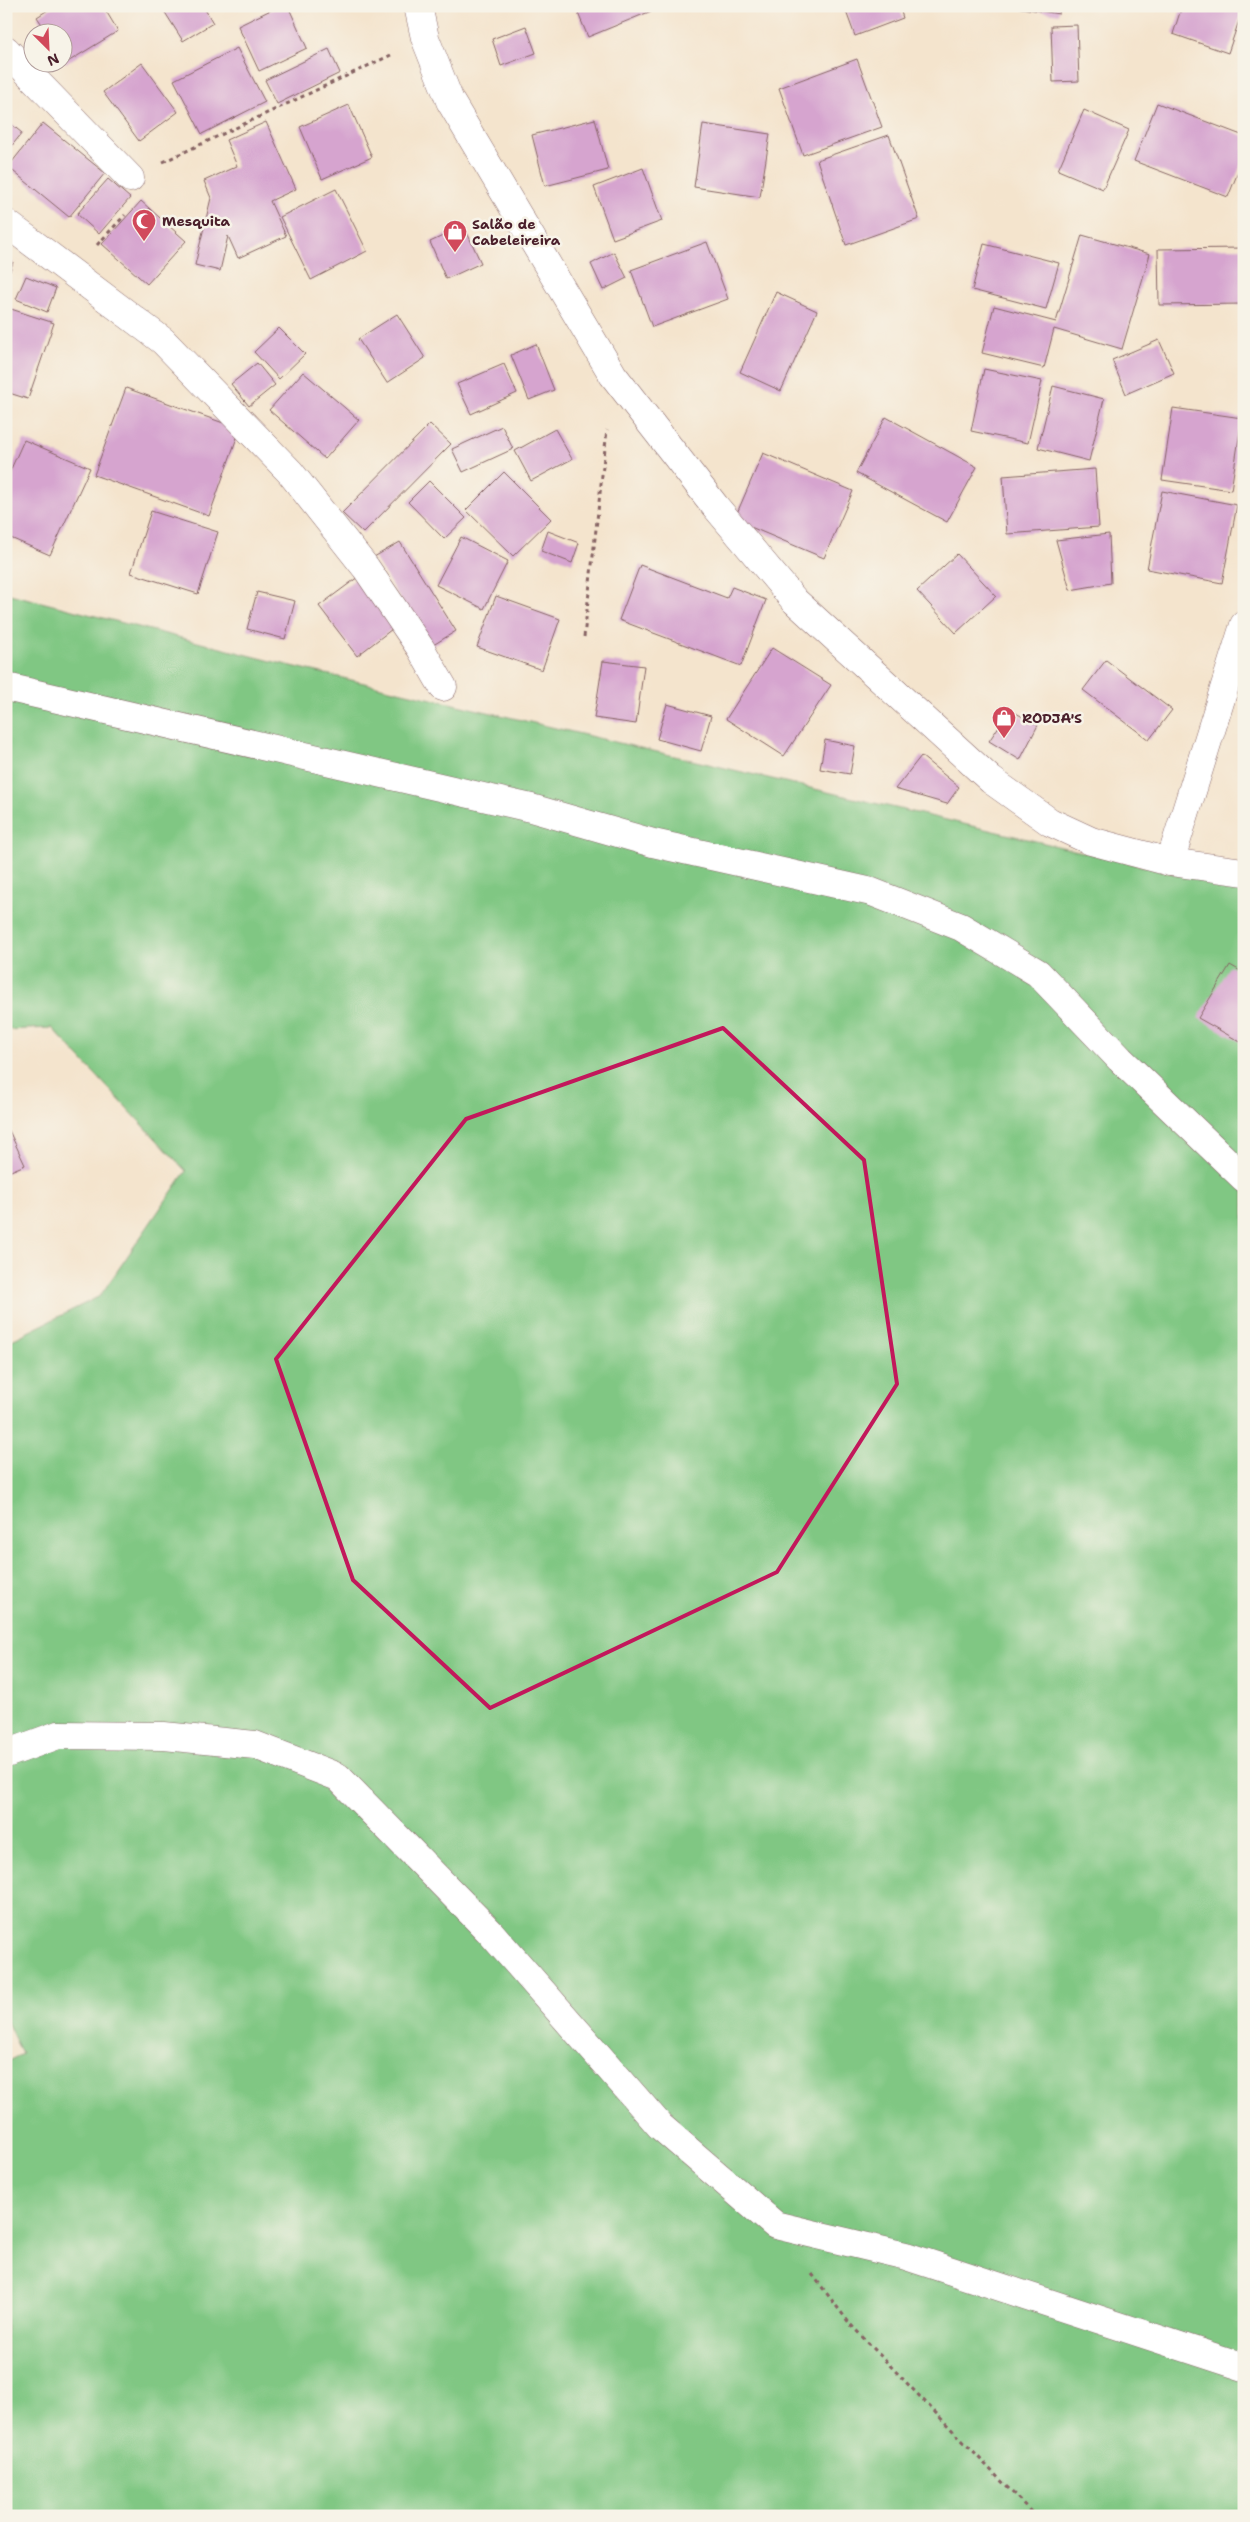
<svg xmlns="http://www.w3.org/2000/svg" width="1250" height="2522" viewBox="0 0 1250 2522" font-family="'Shantell Sans',sans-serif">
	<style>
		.green { fill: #80c783; stroke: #657357 }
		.building { fill: #d6a4cf }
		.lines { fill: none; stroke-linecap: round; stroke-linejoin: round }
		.minor-casing { stroke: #866464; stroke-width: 29 }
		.path { stroke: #866464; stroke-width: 3; stroke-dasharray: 4 4; stroke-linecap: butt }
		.minor { stroke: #fff; stroke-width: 28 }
		.marked { fill: none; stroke: #c2185b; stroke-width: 4; stroke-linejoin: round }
		.labels { text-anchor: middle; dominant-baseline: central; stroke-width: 5; stroke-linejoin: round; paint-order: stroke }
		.poi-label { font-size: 14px; font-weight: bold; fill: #4a1f2b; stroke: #f7f3e8; text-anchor: start }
	</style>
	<rect width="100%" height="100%" fill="#f7f3e8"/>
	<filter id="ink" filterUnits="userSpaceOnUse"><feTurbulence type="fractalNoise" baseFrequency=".02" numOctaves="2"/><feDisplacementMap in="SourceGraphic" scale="10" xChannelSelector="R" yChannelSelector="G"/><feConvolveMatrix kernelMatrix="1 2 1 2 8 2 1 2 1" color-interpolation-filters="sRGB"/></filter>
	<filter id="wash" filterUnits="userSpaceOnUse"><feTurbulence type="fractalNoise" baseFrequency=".0096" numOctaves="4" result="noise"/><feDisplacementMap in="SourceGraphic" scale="20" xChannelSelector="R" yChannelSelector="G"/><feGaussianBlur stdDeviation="1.12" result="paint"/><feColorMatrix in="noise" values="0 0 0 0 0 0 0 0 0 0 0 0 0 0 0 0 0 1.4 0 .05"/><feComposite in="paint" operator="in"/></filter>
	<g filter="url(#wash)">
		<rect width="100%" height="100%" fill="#f4e4cd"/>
		<polygon class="green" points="6,593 279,663 1244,890 1244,2516 6,2516 6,2062 22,2054 6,2020 6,1343 100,1296 186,1171 52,1028 6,1030"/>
		<g id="blocks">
			<g class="building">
				<polygon points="54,6 103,6 118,31 66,63 62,58 62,32 47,32 37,17"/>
				<polygon points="161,6 203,6 213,23 183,41"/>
				<polygon points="279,6 288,6 307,48 259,71 238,26"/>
				<polygon points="575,6 655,6 656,9 588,37"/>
				<polygon points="844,6 899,6 903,18 855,36"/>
				<polygon points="1009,6 1060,6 1059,14"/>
				<polygon points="1182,6 1244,6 1228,53 1173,34"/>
				<polygon points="1077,25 1079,81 1053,82 1051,26"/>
				<polygon points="526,26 536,53 501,66 492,39"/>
				<polygon points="237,48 265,102 202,134 174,80"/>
				<polygon points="329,49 340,73 277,104 265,80"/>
				<polygon points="857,59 882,127 803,155 779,88"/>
				<polygon points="142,63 178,112 139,141 103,92"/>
				<polygon points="1157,103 1244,136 1244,157 1228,197 1134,161"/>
				<polygon points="349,105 372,157 322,179 300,127"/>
				<polygon points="1084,110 1129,130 1103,189 1058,170"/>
				<polygon points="595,119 608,170 545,186 532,135"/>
				<polygon points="6,120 22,133 6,153"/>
				<polygon points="266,122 296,189 270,201 286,236 238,258 228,236 220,271 195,265 211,198 204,181 237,166 226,140"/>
				<polygon points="43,123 105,173 69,217 8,167"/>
				<polygon points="703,124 770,134 760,197 694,187"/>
				<polygon points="889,135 919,219 846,245 817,160"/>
				<polygon points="643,168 662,221 613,239 594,187"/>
				<polygon points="108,179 130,198 99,234 77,214"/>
				<polygon points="336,189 367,251 311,280 280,217"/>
				<polygon points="141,201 186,241 147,284 102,244"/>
				<polygon points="464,226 481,263 446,279 430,242"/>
				<polygon points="1082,235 1150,254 1122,349 1054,329 1044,368 982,353 994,306 1056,322"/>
				<polygon points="707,242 728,299 652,327 631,270"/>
				<polygon points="984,244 1059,263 1046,309 972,290"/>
				<polygon points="1244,248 1244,304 1159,305 1158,249"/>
				<polygon points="614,252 627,278 603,290 591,264"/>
				<polygon points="6,260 13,262 7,280 6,280"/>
				<polygon points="26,276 56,288 47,312 16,299"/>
				<polygon points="776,292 817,311 781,391 740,372"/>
				<polygon points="11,309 54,323 28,399 6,392 6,324"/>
				<polygon points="397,314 425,358 387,383 358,339"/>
				<polygon points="279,328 305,354 279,379 254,352"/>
				<polygon points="1159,340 1174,373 1126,394 1112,360"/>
				<polygon points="536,344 554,390 529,400 511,355"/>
				<polygon points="257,363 275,385 249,406 231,384"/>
				<polygon points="504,364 517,393 471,414 457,384"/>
				<polygon points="984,369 1042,381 1028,443 971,431"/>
				<polygon points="303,372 359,420 325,459 269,410"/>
				<polygon points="1053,386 1104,399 1089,461 1038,448"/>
				<polygon points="126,388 240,429 209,516 94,475"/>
				<polygon points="1173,408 1242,418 1231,490 1162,480"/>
				<polygon points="886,417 977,467 947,522 856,473"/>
				<polygon points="430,424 451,444 363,533 342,513"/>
				<polygon points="502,426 513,449 463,472 452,449"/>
				<polygon points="555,429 572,459 531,481 515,451"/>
				<polygon points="24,440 90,468 50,555 6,536 6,480"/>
				<polygon points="763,453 853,491 824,558 734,520"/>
				<polygon points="1095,469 1099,527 1007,534 1003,476"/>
				<polygon points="504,472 551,519 513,556 466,510"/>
				<polygon points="429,481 466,518 444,539 408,502"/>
				<polygon points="1162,491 1237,505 1222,583 1147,569"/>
				<polygon points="151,511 218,532 198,594 131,573"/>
				<polygon points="548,531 579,543 572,563 541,551"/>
				<polygon points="1109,534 1111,583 1070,590 1056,540"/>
				<polygon points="461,537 508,561 484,609 436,585"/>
				<polygon points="400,542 456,631 430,647 374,557"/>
				<polygon points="957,554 996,596 956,633 917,591"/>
				<polygon points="640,565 727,598 732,587 766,600 741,666 619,620"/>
				<polygon points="358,577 396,626 357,656 319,606"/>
				<polygon points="257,592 295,601 285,639 247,629"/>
				<polygon points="496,596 560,619 542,670 477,647"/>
				<polygon points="772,648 831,685 784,756 726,719"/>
				<polygon points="1106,660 1172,710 1149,740 1083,690"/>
				<polygon points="603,661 644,666 636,724 594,718"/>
				<polygon points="667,704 711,716 701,751 657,739"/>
				<polygon points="1010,710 1038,725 1020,760 989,741"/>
				<polygon points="825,740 855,746 850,774 820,769"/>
				<polygon points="921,756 959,787 947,804 895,789"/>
				<polygon points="1230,965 1244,973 1244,1044 1198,1018"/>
				<polygon points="6,1124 25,1165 6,1173"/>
			</g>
		</g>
	</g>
	<g filter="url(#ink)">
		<use href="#blocks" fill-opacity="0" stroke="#866464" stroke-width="1"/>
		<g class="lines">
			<defs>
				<g id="minor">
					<polyline points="418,6 425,38 450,101 613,375 715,506 795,601 991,780 1050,822 1091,841 1170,862 1244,872"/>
					<polyline points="6,50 130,178"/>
					<polyline points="6,223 163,341 290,472 366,568 421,649 443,687"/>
					<polyline points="6,687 531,808 653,843 872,892 961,927 1038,973 1120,1059 1244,1178"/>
					<polyline points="1170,862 1244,625"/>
					<polyline points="6,1754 58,1735 164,1736 255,1745 338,1777 490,1932 660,2126 775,2225 906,2256 1244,2367"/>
				</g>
			</defs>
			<use href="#minor" class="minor-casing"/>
			<g class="path">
				<polyline points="163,162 391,55"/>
				<polyline points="97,245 125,215"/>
				<polyline points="584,637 607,430"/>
				<polyline points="812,2274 850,2324 1035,2516"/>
			</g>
			<use href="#minor" class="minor"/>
		</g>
	</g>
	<path class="marked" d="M723,1028L864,1160L897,1384L777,1572L490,1708L353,1580L276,1359L466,1119Z"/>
	<defs>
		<symbol id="mosque-pin" viewBox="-11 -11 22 30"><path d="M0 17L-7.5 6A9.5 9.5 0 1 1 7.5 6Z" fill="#d1495b" stroke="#f7f3e8"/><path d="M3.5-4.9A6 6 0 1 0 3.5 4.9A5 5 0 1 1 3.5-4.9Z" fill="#fff"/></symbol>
		<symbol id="shop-pin" viewBox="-11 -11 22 30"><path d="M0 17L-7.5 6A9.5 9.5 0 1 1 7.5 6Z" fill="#d1495b" stroke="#f7f3e8"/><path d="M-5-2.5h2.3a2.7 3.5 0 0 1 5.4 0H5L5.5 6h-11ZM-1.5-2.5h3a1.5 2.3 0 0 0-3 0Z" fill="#fff"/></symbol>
	</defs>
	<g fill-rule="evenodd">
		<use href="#mosque-pin" x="130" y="207" width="28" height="38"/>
		<use href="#shop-pin" x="441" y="218" width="28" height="38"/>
		<use href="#shop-pin" x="990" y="704" width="28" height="38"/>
	</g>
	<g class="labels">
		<g class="poi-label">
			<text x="162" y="221">Mesquita</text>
			<text x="472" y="224">Salão de<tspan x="472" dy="16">Cabeleireira</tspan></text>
			<text x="1022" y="718">RODJA'S</text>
		</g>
	</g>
	<rect width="1250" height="2522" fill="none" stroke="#f7f3e8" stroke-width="25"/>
	<g transform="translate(48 48) rotate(156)"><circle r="24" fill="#f7f3e8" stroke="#b29e9c"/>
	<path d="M0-4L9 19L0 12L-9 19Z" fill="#d1495b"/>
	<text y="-8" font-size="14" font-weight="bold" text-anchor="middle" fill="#4a1f2b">N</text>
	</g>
</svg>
